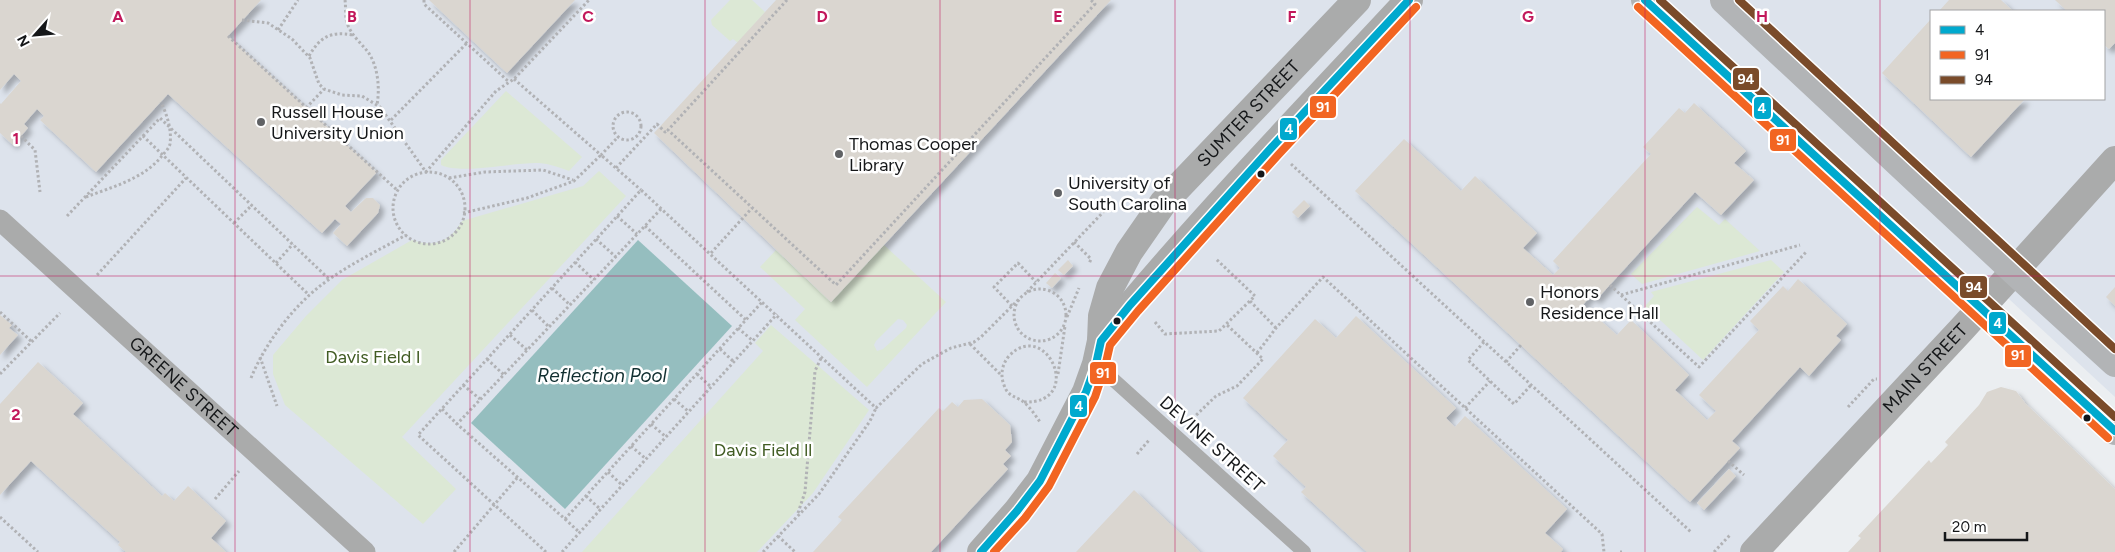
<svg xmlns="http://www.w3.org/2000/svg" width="2115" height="552" viewBox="0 0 2115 552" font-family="Figtree,sans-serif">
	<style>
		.built { fill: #dde3ec; fill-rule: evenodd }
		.green { fill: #dce8d5; fill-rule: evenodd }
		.water { fill: #95bebf }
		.building { fill: #dad6d0; filter: url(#shadow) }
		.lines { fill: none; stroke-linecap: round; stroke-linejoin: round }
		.path { stroke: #b1b2b5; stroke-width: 3; stroke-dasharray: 2.5 2.5; stroke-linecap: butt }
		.service { stroke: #aaabab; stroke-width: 14 }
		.pedestrian { stroke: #aaabab; stroke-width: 21 }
		.tertiary { stroke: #aaabab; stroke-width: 28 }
		.secondary { stroke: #b2b4b6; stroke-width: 28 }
		.bus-1-casing { stroke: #fff; stroke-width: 11 }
		.bus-2-casing { stroke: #fff; stroke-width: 11 }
		.bus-3-casing { stroke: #fff; stroke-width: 11 }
		.bus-1 { stroke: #00a9ce; stroke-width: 8 }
		.bus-2 { stroke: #f26522; stroke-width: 8 }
		.bus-3 { stroke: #7a4b2a; stroke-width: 8 }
		.grid { fill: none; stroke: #c2185b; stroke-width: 1; stroke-opacity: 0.55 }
		.poi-dot { fill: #606265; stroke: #fff; stroke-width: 2 }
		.bus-dot { fill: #151719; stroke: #fff; stroke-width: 2 }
		.labels { text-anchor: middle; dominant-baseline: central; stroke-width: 5; stroke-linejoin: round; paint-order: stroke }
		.poi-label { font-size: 18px; fill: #151719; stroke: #fff; text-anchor: start }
		.street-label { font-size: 18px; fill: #151719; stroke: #fff }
		.park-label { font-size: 18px; fill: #415c23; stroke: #fff }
		.water-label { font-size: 19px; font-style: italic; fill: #112f30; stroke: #fff }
		.grid-label { font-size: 16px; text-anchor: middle; font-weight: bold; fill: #c2185b; stroke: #fff; stroke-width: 5; stroke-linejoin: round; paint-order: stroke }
		.line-badge { stroke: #fff; stroke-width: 2 }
		.badge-label { font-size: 14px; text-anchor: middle; font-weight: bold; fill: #fff }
	</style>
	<defs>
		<filter id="shadow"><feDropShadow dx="4.5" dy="4.5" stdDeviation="2.5" flood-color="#0004"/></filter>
	</defs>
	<rect width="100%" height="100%" fill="#ebeef1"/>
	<path class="built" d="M0,0H2115V397L1996,287L1751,552H0ZM1931,11H2104V99H1931Z"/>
	<g class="green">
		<polygon points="730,0 752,0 765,12 738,43 733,39 730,41 712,25 711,20"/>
		<path d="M506,91L582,157L569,171C559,167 550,164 539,163C513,162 462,175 441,165V160Z"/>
		<path d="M599,171L626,196L402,437L456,489L423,524L285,405L273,374V355L306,316L342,280L412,240C435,248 450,242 462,221L583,186Z"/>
		<polygon points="1697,207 1719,225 1725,219 1760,251 1642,284 1631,274"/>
		<path d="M884,245L946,302L867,387L795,320L805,309L760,267L776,250L831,302ZM898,319L903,320L907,325L906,328L883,349L877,351L874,345L876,341Z"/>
		<polygon points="1771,260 1784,272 1703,360 1645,306 1654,296 1651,292"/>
		<polygon points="771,325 869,410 813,493 757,552 582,552 763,351 755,343"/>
	</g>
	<polygon class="water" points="638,240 732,326 565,509 471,423"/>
	<g class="building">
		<polygon points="0,0 261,0 228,36 377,172 345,206 351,212 366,198 373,198 380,205 378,213 347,246 333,233 341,224 335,219 322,233 168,94 96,172 40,120 44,116 37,109 24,124 28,128 13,145 0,133 0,103 1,104 21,81 14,74 0,90"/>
		<polygon points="429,0 575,0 507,73"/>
		<polygon points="776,0 1111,0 831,302 654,133"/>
		<polygon points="1949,0 2001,0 2013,11 1939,11"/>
		<polygon points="2055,0 2115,0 2115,43 2109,49 2104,45 2104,11 2067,11"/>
		<polygon points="1931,19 1931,99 2025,99 1971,157 1882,73"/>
		<polygon points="1694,103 1746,151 1734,163 1754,180 1721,215 1695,192 1596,300 1591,295 1583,305 1617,335 1631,320 1689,375 1675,390 1707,420 1716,411 1699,395 1759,330 1750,321 1783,286 1788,291 1798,279 1847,324 1836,336 1841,340 1809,376 1800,367 1732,441 1740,448 1690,502 1355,191 1404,139 1461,191 1475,176 1537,233 1523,248 1553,275 1560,268 1553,261 1651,154 1643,147 1679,108 1685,113"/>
		<polygon points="1304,200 1310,206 1298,218 1292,212"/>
		<polygon points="1068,260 1073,266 1064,275 1058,270"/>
		<polygon points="1055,273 1061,278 1052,288 1046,283"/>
		<polygon points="2115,287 2115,306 2106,297"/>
		<polygon points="0,315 12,325 9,328 18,335 0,355"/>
		<polygon points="1356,316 1456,408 1446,418 1455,427 1465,416 1567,509 1545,533 1563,549 1561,552 1367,552 1301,492 1306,487 1273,456 1288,440 1243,398 1315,319 1336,338"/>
		<polygon points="38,362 83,403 73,414 162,496 165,493 174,501 188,486 226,521 211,538 226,552 126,552 118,545 120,542 31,461 0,495 0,404"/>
		<polygon points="2001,387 2016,391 2025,403 2115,489 2115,552 1848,552 1861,538 1858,536 1929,460 1931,463 1948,445 1945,442 1979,405 1987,392"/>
		<polygon points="982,399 1010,425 1012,442 1005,450 1011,456 1003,464 1008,469 931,552 813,552 842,520 838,517 939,408 943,411 952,402 958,407 964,400"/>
		<polygon points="1729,469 1736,476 1704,510 1697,503"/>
		<polygon points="1134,490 1200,552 1076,552"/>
	</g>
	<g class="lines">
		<g class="path">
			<path d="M345,0C346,7 345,17 347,23C351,35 361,43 368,52C378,66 380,88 377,105"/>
			<polyline points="424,0 424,4 509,82"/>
			<polyline points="787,0 668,130 836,285 1095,4 1091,0"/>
			<polyline points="242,20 268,23 292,39 310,58 319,84 324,89 342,95 362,96 380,107 426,172 496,91 514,79 589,0"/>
			<polyline points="278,30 298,0"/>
			<polyline points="228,36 397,190"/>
			<path d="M309,56C320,37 330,31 353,35"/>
			<polyline points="514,79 601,155 618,137"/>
			<polyline points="306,108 324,89"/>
			<circle cx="627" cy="126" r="14"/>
			<polyline points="391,120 467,43"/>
			<polyline points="21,136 35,150 40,192"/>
			<polyline points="143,136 160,118 329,279"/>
			<polyline points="1291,164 1691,532"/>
			<polyline points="616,168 657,124 665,132 668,130"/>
			<circle cx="429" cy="208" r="36"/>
			<polyline points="449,178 485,172 543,170 573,180"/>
			<path d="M86,197C112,187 143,179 161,157C164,153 169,149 170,144C172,130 167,115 161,102"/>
			<polyline points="661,209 457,424 565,519 763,301"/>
			<polyline points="463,213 527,198 574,181 601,155 641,190"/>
			<polyline points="67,216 143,136 309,295"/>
			<polyline points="617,216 637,234"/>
			<polyline points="234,223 252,205"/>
			<polyline points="645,226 746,320"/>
			<polyline points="596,239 616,257"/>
			<polyline points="1074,242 1091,259 1089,264"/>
			<polyline points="711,253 752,208"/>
			<polyline points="575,262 594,280"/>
			<polyline points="276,263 293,244"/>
			<polyline points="97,275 186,178"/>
			<polyline points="1610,285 1699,367 1807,251"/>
			<polyline points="552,288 570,305"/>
			<circle cx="1040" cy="315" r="26"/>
			<polyline points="1027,292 1108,207"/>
			<polyline points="1621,295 1800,245"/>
			<polyline points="1250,301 1276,328"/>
			<polyline points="1012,306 994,287 1018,263 1036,282"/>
			<polyline points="532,310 549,327"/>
			<polyline points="0,312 32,342"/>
			<polyline points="1067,317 1079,288"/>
			<polyline points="1155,322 1165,334 1219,331 1255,296 1216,259"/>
			<polyline points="738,328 753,341"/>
			<polyline points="510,335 527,350"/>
			<polyline points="1484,342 1468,360 1514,404 1531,385"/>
			<polyline points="970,344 1001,375"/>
			<polyline points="720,349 734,362"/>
			<polyline points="1257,353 1276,328 1323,277 1602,534 1604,552"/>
			<polyline points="260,357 277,406"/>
			<polyline points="487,359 504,375"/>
			<polyline points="1506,362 1521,345"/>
			<polyline points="0,374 60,313"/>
			<polyline points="697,374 711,387"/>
			<polyline points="1058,374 1065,326"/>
			<path d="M251,378C265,344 291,309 320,286C346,266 377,251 406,235"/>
			<polyline points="463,385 480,399"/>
			<polyline points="674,399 689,412"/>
			<path d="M1024,402C1086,404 1046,317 1009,356C1002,364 1000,375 1004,385C1008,398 1018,396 1026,404C1031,409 1036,416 1040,422"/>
			<polyline points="1848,407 1874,379 1877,379"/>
			<polyline points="1465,408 1490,381"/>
			<polyline points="442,409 457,424"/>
			<polyline points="1189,422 1216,396 1237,386 1263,359 1226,324"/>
			<polyline points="651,424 666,437"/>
			<polyline points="631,446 646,459"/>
			<polyline points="1137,454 1150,439"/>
			<polyline points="1728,461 1744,475"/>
			<polyline points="608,472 622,485"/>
			<polyline points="586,496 600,509"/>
			<polyline points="215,499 239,471"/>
			<polyline points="798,513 805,492 815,371 822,356"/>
			<polyline points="0,517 38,552"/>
			<polyline points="565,519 579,532"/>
			<polyline points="778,536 795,552"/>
			<polyline points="454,552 517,478"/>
			<polyline points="546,552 418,435 641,190 876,408 922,364 951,348 974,342 981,337 1019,299"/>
			<polyline points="562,552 777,314"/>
			<polyline points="763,552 819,494 870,421 876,408"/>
			<polyline points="1620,552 1622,552"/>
			<polyline points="1714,552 1730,535"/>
		</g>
		<polyline class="service" points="1096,364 1304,552"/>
		<path class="pedestrian" id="s1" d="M0,220L365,552"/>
		<g class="tertiary">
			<path d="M1101,341C1198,222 1305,112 1409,0"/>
			<path id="s2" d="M981,552L1017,511L1040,481L1086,392L1096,364L1101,341L1102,316L1110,288L1129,252L1163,203L1357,0"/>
			<path id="s3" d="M1754,552L1961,330L2115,160"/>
		</g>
		<g class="secondary">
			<polyline points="1645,0 2115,431"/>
			<polyline points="1724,0 2014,271 2115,363"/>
		</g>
		<defs>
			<g id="bus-1">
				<polyline points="1645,0 2115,431"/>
				<polyline points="981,552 1017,511 1040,481 1086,392 1096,364 1101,341 1130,305 1272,147 1409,0"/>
			</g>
			<g id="bus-2">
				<polyline points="1638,7 2108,438"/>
				<polyline points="994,552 1025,518 1049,486 1095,397 1105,367 1110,345 1138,311 1279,154 1416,7"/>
			</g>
			<g id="bus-3">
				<polyline points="1660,0 2115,417"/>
				<polyline points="1739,0 2115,349"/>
			</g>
		</defs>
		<use href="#bus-1" class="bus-1-casing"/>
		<use href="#bus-2" class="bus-2-casing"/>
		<use href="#bus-3" class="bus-3-casing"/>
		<use href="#bus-1" class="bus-1"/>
		<use href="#bus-2" class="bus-2"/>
		<use href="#bus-3" class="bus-3"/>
	</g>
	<path class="grid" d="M235,0V552M470,0V552M705,0V552M940,0V552M1175,0V552M1410,0V552M1645,0V552M1880,0V552M0,276H2115"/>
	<g class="poi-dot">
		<circle cx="261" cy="122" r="5"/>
		<circle cx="839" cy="154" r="5"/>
		<circle cx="1058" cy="193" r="5"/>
		<circle cx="1530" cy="302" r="5"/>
	</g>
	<g class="bus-dot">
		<circle cx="1261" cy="174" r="4.5"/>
		<circle cx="1117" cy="321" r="4.5"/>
		<circle cx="2087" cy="418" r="4.5"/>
	</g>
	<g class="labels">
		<g class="poi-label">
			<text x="271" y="112">Russell House<tspan x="271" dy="21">University Union</tspan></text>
			<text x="849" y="144">Thomas Cooper<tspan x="849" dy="21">Library</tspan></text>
			<text x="1068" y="183">University of<tspan x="1068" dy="21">South Carolina</tspan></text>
			<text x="1540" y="292">Honors<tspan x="1540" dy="21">Residence Hall</tspan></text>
		</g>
		<g class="street-label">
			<text stroke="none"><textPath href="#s2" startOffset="524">SUMTER STREET</textPath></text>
			<text stroke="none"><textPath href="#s3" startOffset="251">MAIN STREET</textPath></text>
			<text stroke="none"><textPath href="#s1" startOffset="248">GREENE STREET</textPath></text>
			<text transform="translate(1212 444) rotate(42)">DEVINE STREET</text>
		</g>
		<g class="park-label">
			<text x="373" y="357">Davis Field I</text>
			<text x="763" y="450">Davis Field ll</text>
		</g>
		<g class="water-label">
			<text x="602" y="375">Reflection Pool</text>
		</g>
	</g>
	<g class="grid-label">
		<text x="118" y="22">A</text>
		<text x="352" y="22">B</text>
		<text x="588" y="22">C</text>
		<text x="822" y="22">D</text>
		<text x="1058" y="22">E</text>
		<text x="1292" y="22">F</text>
		<text x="1528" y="22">G</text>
		<text x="1762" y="22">H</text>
		<text x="16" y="144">1</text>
		<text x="16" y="420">2</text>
	</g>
	<g class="line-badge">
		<rect x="1732" y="67" width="28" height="24" rx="5" fill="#7a4b2a"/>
		<rect x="1309" y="95" width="28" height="24" rx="5" fill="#f26522"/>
		<rect x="1753" y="96" width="19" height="24" rx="5" fill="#00a9ce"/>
		<rect x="1279" y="117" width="19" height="24" rx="5" fill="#00a9ce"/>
		<rect x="1769" y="128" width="28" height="24" rx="5" fill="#f26522"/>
		<rect x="1959" y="275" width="29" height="24" rx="5" fill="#7a4b2a"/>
		<rect x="1988" y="311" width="19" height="24" rx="5" fill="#00a9ce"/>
		<rect x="2004" y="344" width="28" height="24" rx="5" fill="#f26522"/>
		<rect x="1089" y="361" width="28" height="24" rx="5" fill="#f26522"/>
		<rect x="1069" y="394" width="19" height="24" rx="5" fill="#00a9ce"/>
	</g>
	<g class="badge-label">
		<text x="1746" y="84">94</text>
		<text x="1323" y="112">91</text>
		<text x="1762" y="113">4</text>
		<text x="1289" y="134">4</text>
		<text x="1783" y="145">91</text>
		<text x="1974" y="292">94</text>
		<text x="1998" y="328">4</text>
		<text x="2018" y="360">91</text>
		<text x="1103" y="378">91</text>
		<text x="1079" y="411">4</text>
	</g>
	<rect x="1930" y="10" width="175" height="90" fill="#ffffff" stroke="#a1a2a3"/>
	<rect x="1940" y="26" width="25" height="8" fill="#00a9ce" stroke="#a1a2a3"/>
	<text x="1975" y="35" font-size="15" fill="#151719">4</text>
	<rect x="1940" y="51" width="25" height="8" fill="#f26522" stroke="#a1a2a3"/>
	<text x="1975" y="60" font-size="15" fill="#151719">91</text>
	<rect x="1940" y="76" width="25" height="8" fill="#7a4b2a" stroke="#a1a2a3"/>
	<text x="1975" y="85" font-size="15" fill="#151719">94</text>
	<g transform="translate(35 35) rotate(243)" stroke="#ffffff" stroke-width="4" paint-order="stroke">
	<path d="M0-4L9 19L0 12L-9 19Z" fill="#151719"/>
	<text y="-8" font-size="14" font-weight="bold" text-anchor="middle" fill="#151719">N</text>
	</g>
	<path d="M1945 532v8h82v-8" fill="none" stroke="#151719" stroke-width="2.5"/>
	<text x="1952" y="532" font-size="15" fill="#151719" stroke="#ffffff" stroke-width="4" paint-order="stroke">20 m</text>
</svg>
